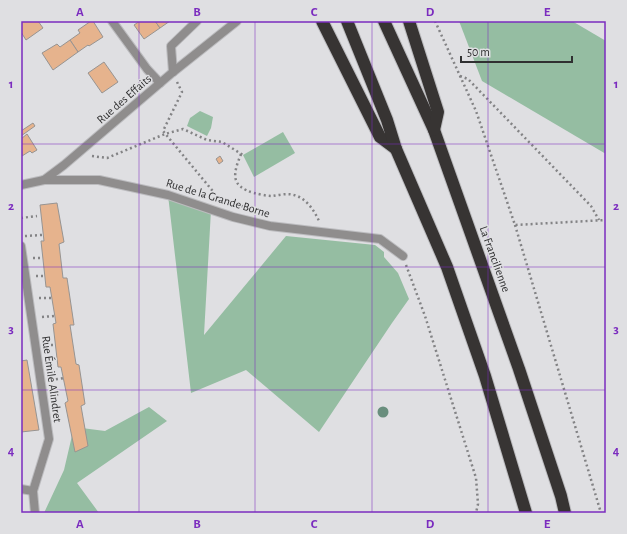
<svg xmlns="http://www.w3.org/2000/svg" width="627" height="534" viewBox="0 0 627 534" font-family="'Alegreya Sans',sans-serif">
	<style>
		.green { fill: #95bda2 }
		.building { fill: #e6b38d; stroke: #979492 }
		.lines { fill: none; stroke-linecap: round; stroke-linejoin: round }
		.lane-casing { stroke: #bcbcbf; stroke-width: 10 }
		.street-casing { stroke: #bcbcbf; stroke-width: 10 }
		.highway-casing { stroke: #bcbcbf; stroke-width: 14 }
		.path { stroke: #838385; stroke-width: 2.5; stroke-dasharray: 2 3; stroke-linecap: butt }
		.lane { stroke: #8f8d8d; stroke-width: 8 }
		.street { stroke: #8f8d8d; stroke-width: 8 }
		.highway { stroke: #373433; stroke-width: 12 }
		.tree { fill: #698e7d }
		.grid { fill: none; stroke: #7b2cbf; stroke-width: 1; stroke-opacity: 0.55 }
		.labels { text-anchor: middle; dominant-baseline: central; stroke-width: 3; stroke-linejoin: round; paint-order: stroke }
		.street-label { font-size: 12px; fill: #303031; stroke: #dfdfe2 }
		.neatline { fill: none; stroke: #7b2cbf; stroke-width: 1.5 }
		.grid-label { font-size: 13px; text-anchor: middle; font-weight: bold; fill: #7b2cbf }
	</style>
	<rect width="100%" height="100%" fill="#dfdfe2"/>
	<g class="green">
		<polygon points="459,21 572,21 606,41 606,154 482,81"/>
		<polygon points="200,111 213,117 211,128 207,136 187,126 190,118"/>
		<polygon points="283,132 295,153 254,177 243,155"/>
		<polygon points="168,195 211,210 204,335 286,236 375,245 384,252 384,257 398,273 409,299 392,323 319,432 246,370 191,393"/>
		<polygon points="149,407 167,421 77,483 99,513 63,513 62,512 61,513 44,513 64,470 74,427 105,431"/>
	</g>
	<g class="building">
		<polygon points="21,21 38,21 43,28 26,40 21,32"/>
		<polygon points="91,21 93,21 103,37 89,46 88,45 78,52 70,40 80,33 78,30"/>
		<polygon points="140,21 155,21 160,28 144,39 134,25"/>
		<polygon points="155,21 170,21 160,28"/>
		<polygon points="70,40 78,52 53,70 42,53 57,44 60,47"/>
		<polygon points="104,62 118,82 102,93 88,73"/>
		<polygon points="33,123 35,126 21,136 21,131"/>
		<polygon points="27,134 37,150 32,153 30,151 22,156 21,139"/>
		<polygon points="220,156 223,161 219,164 216,159"/>
		<polygon points="57,203 64,242 59,244 63,278 67,278 74,325 70,325 76,364 79,365 85,404 81,406 88,446 75,452 65,403 68,401 61,367 58,367 53,324 56,323 50,287 46,287 41,241 44,241 40,205"/>
		<polygon points="27,360 39,430 21,432 21,361"/>
	</g>
	<g class="lines">
		<defs>
			<polyline id="lane" points="173,72 171,46 197,21"/>
			<g id="street">
				<polyline points="112,21 147,69 160,83"/>
				<polyline points="44,180 99,180 168,195 233,217 270,226 380,239 403,256"/>
				<polyline points="21,185 44,180 64,165 173,72 237,21"/>
				<polyline points="21,246 49,439 33,491 35,513"/>
				<polyline points="21,489 33,491"/>
			</g>
			<g id="highway">
				<polyline points="322,21 380,137 396,149"/>
				<polyline points="347,21 387,120 396,149 447,267 485,376 526,513"/>
				<polyline points="384,21 434,130 519,369 561,496 565,513"/>
				<polyline points="409,21 438,112 434,130"/>
			</g>
		</defs>
		<use href="#lane" class="lane-casing"/>
		<use href="#street" class="street-casing"/>
		<use href="#highway" class="highway-casing"/>
		<g class="path">
			<polyline points="435,21 476,111 515,225 606,220"/>
			<polyline points="460,76 468,79 591,206 599,220"/>
			<polyline points="177,82 182,92 163,131 221,201"/>
			<path d="M241,154C233,174 230,186 254,193C259,194 266,196 272,196C279,195 287,193 294,195C306,198 314,210 319,221"/>
			<polyline points="92,156 107,158 165,134 183,129 207,140 222,142 243,155"/>
			<polyline points="241,206 255,208 259,211"/>
			<polyline points="21,218 37,216"/>
			<polyline points="515,225 601,513"/>
			<polyline points="25,236 42,235"/>
			<polyline points="33,258 43,258"/>
			<polyline points="406,265 425,316 476,478 478,504 476,513"/>
			<polyline points="36,276 45,276"/>
			<polyline points="39,298 52,298"/>
			<polyline points="42,317 55,316"/>
			<polyline points="46,345 56,345"/>
			<polyline points="51,380 64,378"/>
		</g>
		<use href="#lane" class="lane"/>
		<use href="#street" class="street"/>
		<use href="#highway" class="highway"/>
	</g>
	<circle class="tree" cx="383" cy="412" r="5.5"/>
	<path class="grid" d="M139,21V513M255,21V513M372,21V513M488,21V513M21,144H606M21,267H606M21,390H606"/>
	<g class="labels">
		<g class="street-label">
			<text transform="translate(124 99) rotate(-41)">Rue des Effaits</text>
			<text transform="translate(218 198) rotate(17)">Rue de la Grande Borne</text>
			<text transform="translate(495 259) rotate(70)">La Francilienne</text>
			<text transform="translate(52 379) rotate(82)">Rue Émile Alindret</text>
		</g>
	</g>
	<rect width="627" height="534" fill="none" stroke="#dfdfe2" stroke-width="44"/>
	<path d="M461 56v6h111v-6" fill="none" stroke="#303031" stroke-width="2"/>
	<text x="467" y="56" font-size="12" fill="#303031" stroke="#dfdfe2" stroke-width="3" paint-order="stroke">50 m</text>
	<rect x="22" y="22" width="583" height="490" class="neatline"/>
	<g class="grid-label">
		<text x="80" y="16">A</text>
		<text x="197" y="16">B</text>
		<text x="314" y="16">C</text>
		<text x="430" y="16">D</text>
		<text x="547" y="16">E</text>
		<text x="11" y="88">1</text>
		<text x="616" y="88">1</text>
		<text x="11" y="210">2</text>
		<text x="616" y="210">2</text>
		<text x="11" y="333">3</text>
		<text x="616" y="333">3</text>
		<text x="11" y="455">4</text>
		<text x="616" y="455">4</text>
		<text x="80" y="528">A</text>
		<text x="197" y="528">B</text>
		<text x="314" y="528">C</text>
		<text x="430" y="528">D</text>
		<text x="547" y="528">E</text>
	</g>
</svg>
